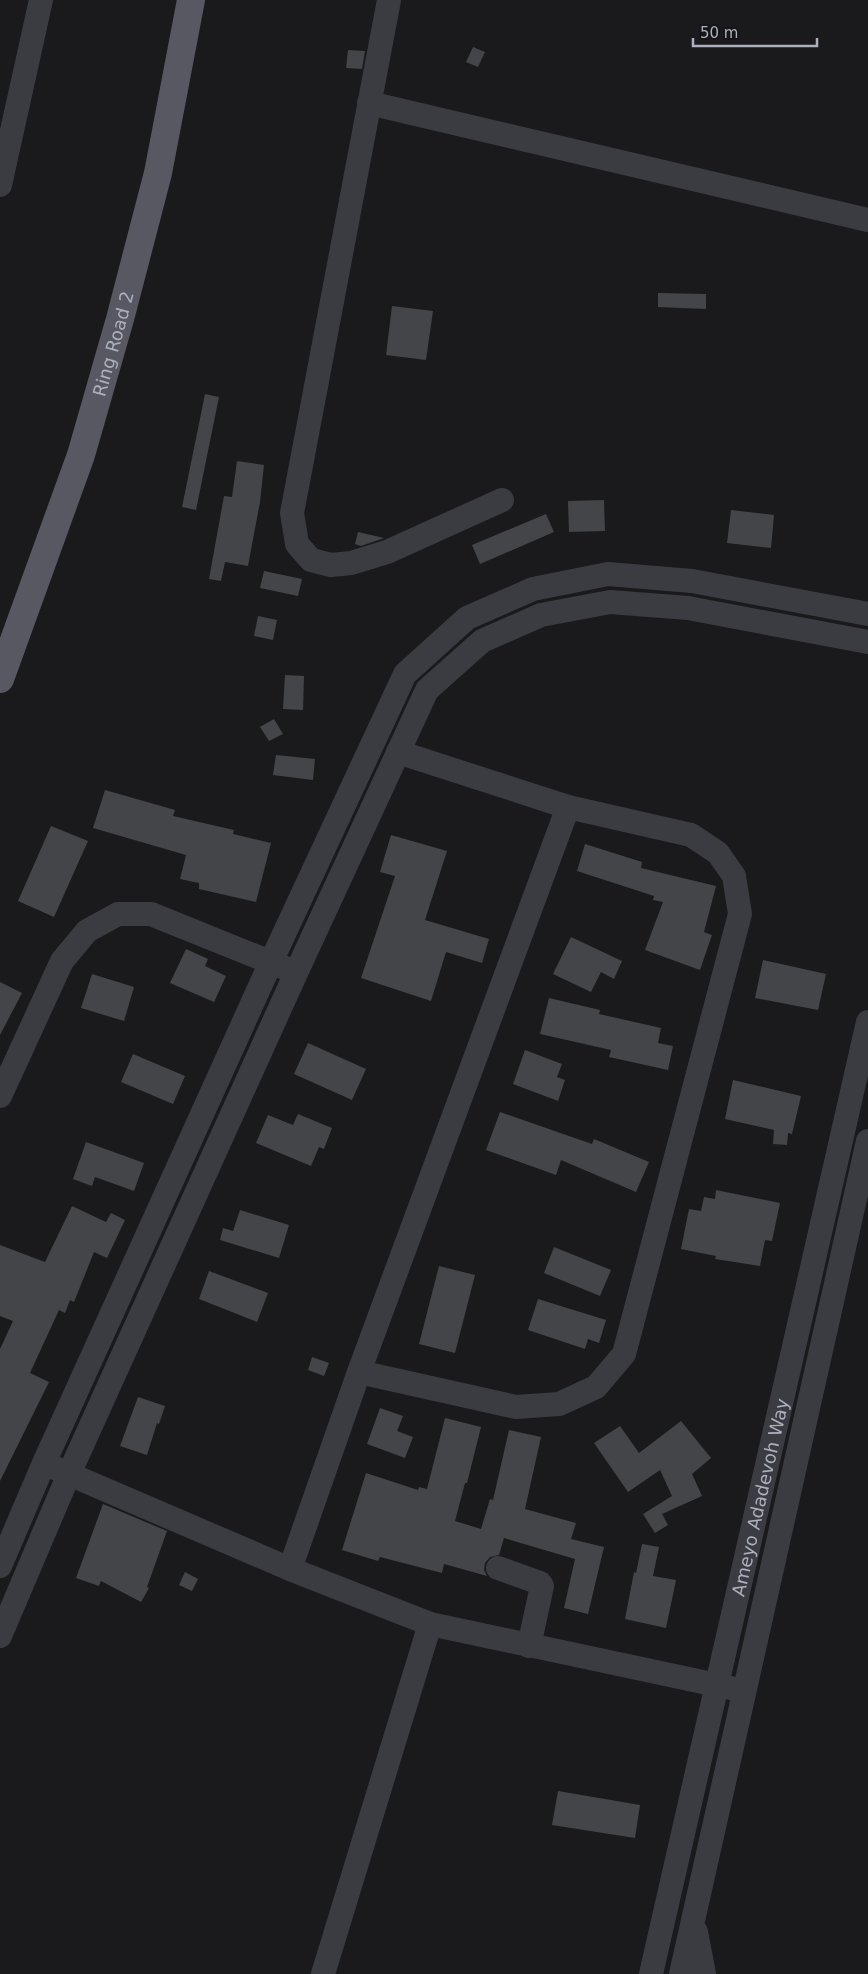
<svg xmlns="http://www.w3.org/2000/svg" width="868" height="1974" viewBox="0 0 868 1974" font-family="'DejaVu Sans',sans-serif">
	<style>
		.building { fill: #444549 }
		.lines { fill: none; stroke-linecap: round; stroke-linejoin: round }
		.minor { stroke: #3b3b42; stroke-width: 24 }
		.major { stroke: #575861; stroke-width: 28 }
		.labels { text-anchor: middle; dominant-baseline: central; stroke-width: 5; stroke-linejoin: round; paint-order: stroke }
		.street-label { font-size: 18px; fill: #acb0bc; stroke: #151517 }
	</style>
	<rect width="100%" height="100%" fill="#1a1a1c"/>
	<g class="building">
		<polygon points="473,47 485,52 478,67 466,62"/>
		<polygon points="348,50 365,51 362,69 346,68"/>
		<polygon points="658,293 706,294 706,309 658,307"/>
		<polygon points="392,306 433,311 426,360 386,355"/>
		<polygon points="205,394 219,397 196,510 182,507"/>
		<polygon points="237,461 264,465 260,502 248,566 225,562 221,581 209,579 224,496 232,497"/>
		<polygon points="604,500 605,531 569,532 568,501"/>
		<polygon points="731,510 774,515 771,548 727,543"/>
		<polygon points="546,514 554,532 480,564 472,545"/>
		<polygon points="358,532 384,538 361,546 355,544"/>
		<polygon points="264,571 302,579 298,596 260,588"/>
		<polygon points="258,616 277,620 273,640 254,636"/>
		<polygon points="285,675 304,676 303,710 283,709"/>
		<polygon points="274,719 283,734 269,741 260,727"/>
		<polygon points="276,755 315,759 313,780 273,775"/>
		<polygon points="105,790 175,810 173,816 234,830 233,834 271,843 256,902 199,889 199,883 180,879 186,855 93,828"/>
		<polygon points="51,826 88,841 54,917 18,901"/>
		<polygon points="391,835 447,851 425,920 489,939 482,963 446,952 431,1001 361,978 395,876 380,872"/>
		<polygon points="585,844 642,862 641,868 716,886 704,932 712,935 700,970 645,950 663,902 653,900 654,896 577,871"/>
		<polygon points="571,937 622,961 614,979 601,972 591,992 553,974"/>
		<polygon points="186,949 208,959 205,966 226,976 214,1002 170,983"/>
		<polygon points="763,960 826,974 818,1010 755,998"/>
		<polygon points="92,974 134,987 124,1021 81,1008"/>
		<polygon points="0,982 22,993 0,1035"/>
		<polygon points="549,998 600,1010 599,1014 661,1028 658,1043 673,1046 668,1070 609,1057 611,1050 540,1034"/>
		<polygon points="308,1043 366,1069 352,1100 294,1074"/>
		<polygon points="525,1050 562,1064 557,1077 565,1080 558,1101 513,1084"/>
		<polygon points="133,1054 185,1076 173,1104 121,1082"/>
		<polygon points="733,1080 801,1096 792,1134 788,1133 787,1145 773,1144 774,1130 725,1119"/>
		<polygon points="500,1112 592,1144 594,1139 649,1162 636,1192 561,1160 556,1175 486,1150"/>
		<polygon points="298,1114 332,1128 324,1149 319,1147 311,1166 256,1143 268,1115 293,1125"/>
		<polygon points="86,1142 144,1163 134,1191 95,1177 92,1186 73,1179"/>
		<polygon points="716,1190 780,1203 772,1241 765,1240 760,1266 715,1259 716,1256 681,1249 689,1209 701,1211 704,1197 715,1199"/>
		<polygon points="72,1206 106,1222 111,1213 125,1220 107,1258 94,1252 74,1302 70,1300 65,1313 59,1310 30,1373 49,1382 0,1481 0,1349 13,1321 0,1316 0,1245 45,1262"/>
		<polygon points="240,1210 289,1225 279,1258 220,1240 223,1228 233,1231"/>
		<polygon points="554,1247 611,1270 600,1296 544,1273"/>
		<polygon points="439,1266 475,1275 455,1353 419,1344"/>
		<polygon points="209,1271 268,1293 257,1322 199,1299"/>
		<polygon points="538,1299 606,1320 599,1343 588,1339 585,1349 528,1330"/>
		<polygon points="312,1357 329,1363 324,1376 308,1370"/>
		<polygon points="138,1397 165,1406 159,1424 157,1423 147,1455 120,1446"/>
		<polygon points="380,1408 403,1416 397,1431 413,1437 405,1458 367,1444"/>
		<polygon points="445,1418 481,1427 467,1483 465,1483 455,1521 481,1529 490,1499 493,1500 509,1430 541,1437 525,1509 576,1523 571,1539 604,1547 588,1614 564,1608 575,1559 504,1538 499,1555 490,1557 485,1563 484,1570 487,1576 444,1564 442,1573 380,1557 378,1561 342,1550 366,1473 418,1490 419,1487 427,1489"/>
		<polygon points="681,1421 711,1458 692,1474 702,1496 662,1514 668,1525 655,1533 643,1514 672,1496 660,1470 628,1492 594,1443 620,1426 639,1453"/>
		<polygon points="103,1504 167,1531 147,1587 149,1588 141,1602 101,1581 99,1586 76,1578"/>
		<polygon points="642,1544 659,1547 653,1576 676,1580 666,1628 625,1619 634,1572 636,1573"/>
		<polygon points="185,1572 198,1579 192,1591 179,1585"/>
		<polygon points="558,1791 640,1805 635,1838 552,1825"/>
	</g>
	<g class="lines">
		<g class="minor">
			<polyline points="389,0 292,513 297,544 311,560 331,565 351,563 387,552 502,500"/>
			<polyline points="369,103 868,220"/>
			<polyline points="0,185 41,0"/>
			<polyline points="0,1096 62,961 87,931 118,914 151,914 285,968"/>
			<polyline points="359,1372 516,1407 559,1404 596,1387 624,1354 740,914 734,876 718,853 691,835 568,807 398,752"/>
			<polyline points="55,1468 290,1569 430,1624 731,1688"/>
			<polyline points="0,1566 44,1463 271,962 405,674 467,618 533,589 608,574 692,581 868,614"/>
			<polyline points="498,1568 540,1583 542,1586 529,1646"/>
			<polyline points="290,1569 359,1372 568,807"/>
			<polyline points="0,1636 69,1474 296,973 427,690 482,641 541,615 610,602 688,608 868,642"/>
			<polyline points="696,1932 704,1974"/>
			<polyline points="323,1974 430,1624"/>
			<path id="s1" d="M651,1974L868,1022"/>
			<polyline points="681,1974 868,1141"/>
		</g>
		<path class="major" id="s2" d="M0,679L81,455L120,319L158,173L191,0"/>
	</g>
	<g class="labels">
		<g class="street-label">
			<text stroke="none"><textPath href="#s2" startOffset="354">Ring Road 2</textPath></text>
			<text stroke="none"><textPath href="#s1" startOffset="489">Ameyo Adadevoh Way</textPath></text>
		</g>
	</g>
	<path d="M693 38v8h124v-8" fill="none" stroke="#acb0bc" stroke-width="2.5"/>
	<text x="700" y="38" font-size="15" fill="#acb0bc" stroke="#151517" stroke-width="4" paint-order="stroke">50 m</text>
</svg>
